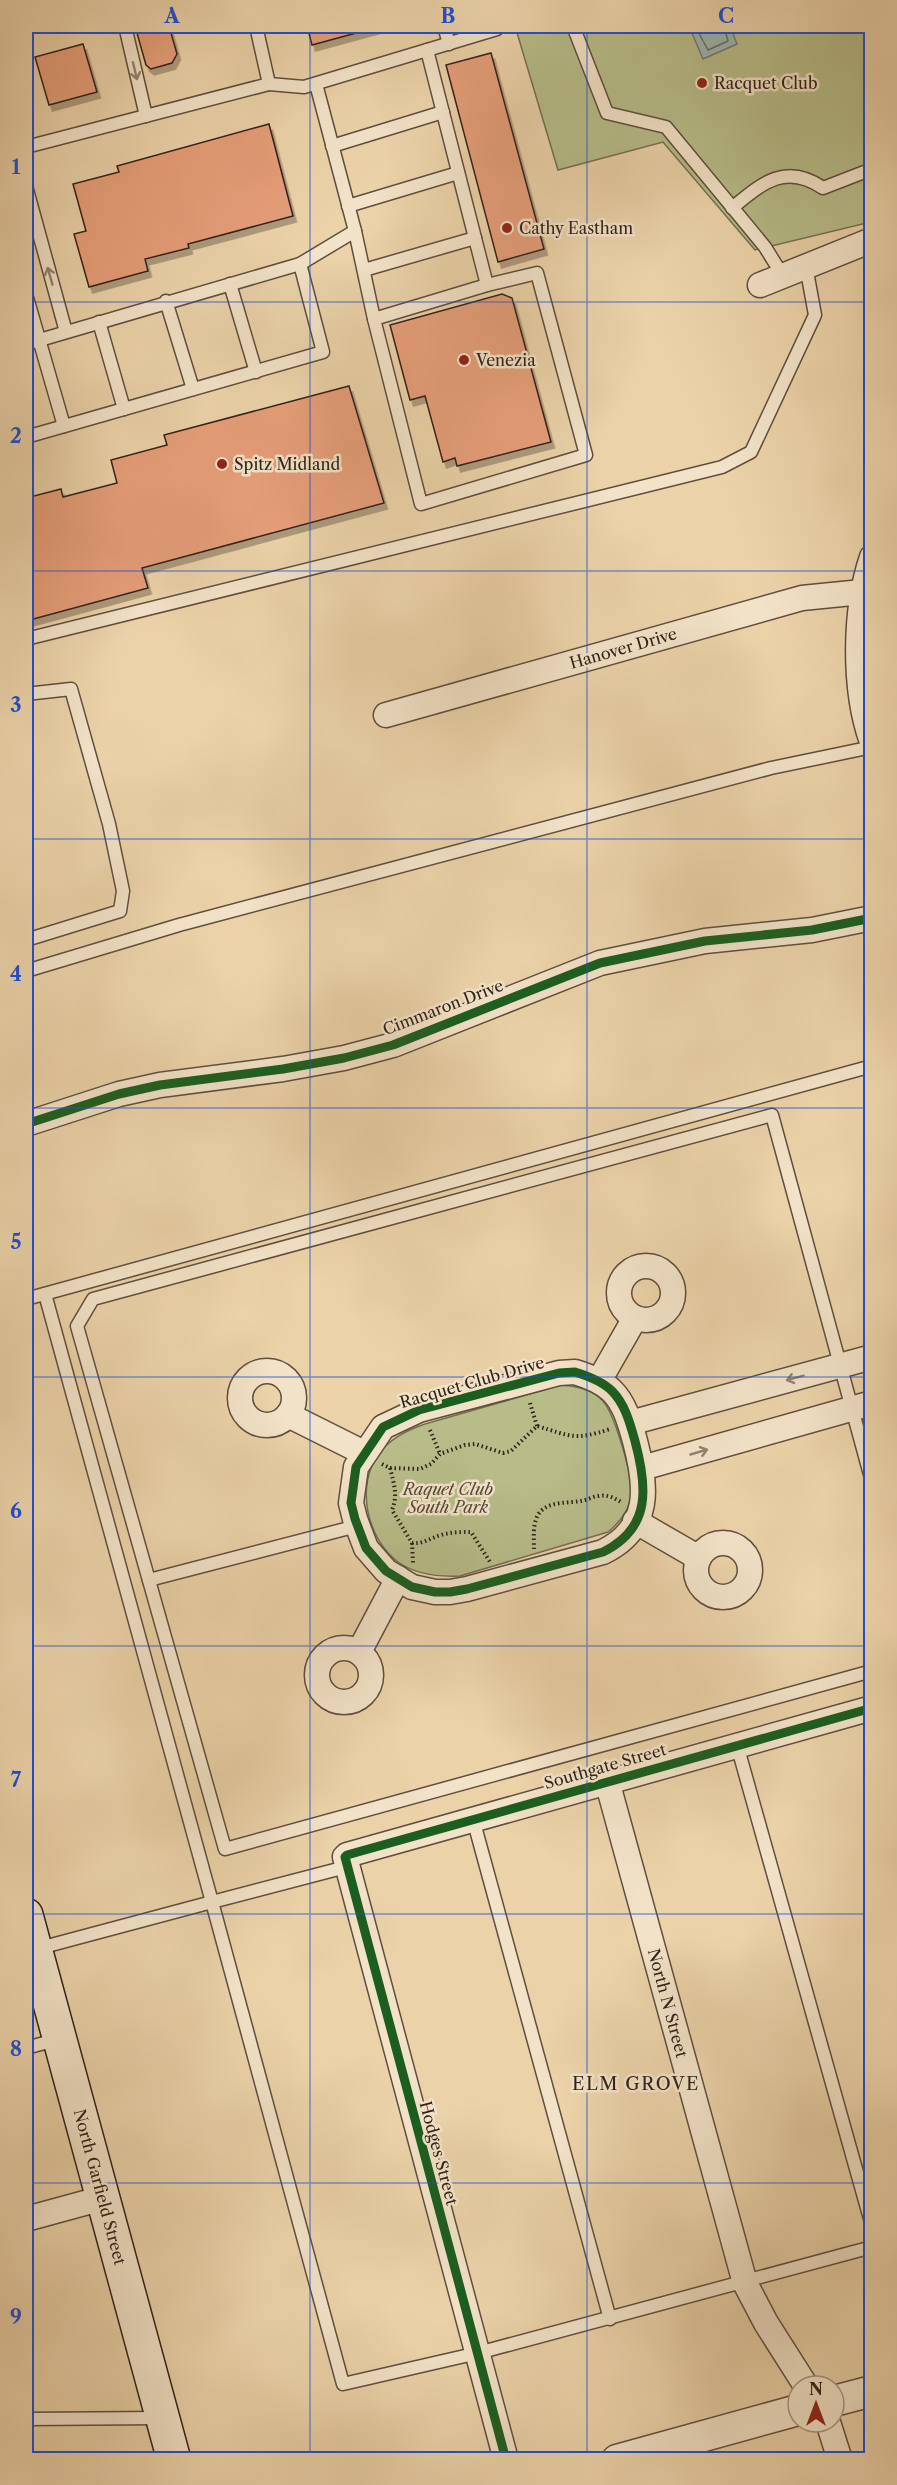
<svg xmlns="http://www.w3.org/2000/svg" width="897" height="2485" viewBox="0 0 897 2485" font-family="'Libre Caslon Text',serif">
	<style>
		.green { fill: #b7bc89; stroke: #746f52; stroke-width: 1.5 }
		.water { fill: #9bb6b1; stroke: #717b75; stroke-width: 1.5 }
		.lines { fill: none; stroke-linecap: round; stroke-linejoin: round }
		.shore { stroke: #666c66; stroke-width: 1.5 }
		.building { fill: #e59e79; stroke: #31221a; stroke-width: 1.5; filter: url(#shadow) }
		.service-casing { stroke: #604e3e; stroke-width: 15 }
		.minor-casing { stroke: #604e3e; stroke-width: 27 }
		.tertiary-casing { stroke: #604e3e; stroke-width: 33 }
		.secondary-casing { stroke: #31221a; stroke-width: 36 }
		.path { stroke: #31221a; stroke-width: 4; stroke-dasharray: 1.5 3; stroke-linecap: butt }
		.service { stroke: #f2e2c7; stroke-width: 12 }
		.minor { stroke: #f2e2c7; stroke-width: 24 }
		.tertiary { stroke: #f2e2c7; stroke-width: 30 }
		.secondary { stroke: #f2e2c7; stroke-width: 33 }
		.cycleway-casing { stroke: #f2e2c7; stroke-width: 13 }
		.cycleway { stroke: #1b5e20; stroke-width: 9 }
		.oneway { stroke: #928270 }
		.grid { fill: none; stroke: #1d4ed8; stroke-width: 1.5; stroke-opacity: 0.55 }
		.poi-dot { fill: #8f2418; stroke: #f2e2c7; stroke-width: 2 }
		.labels { text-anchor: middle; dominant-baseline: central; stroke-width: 5; stroke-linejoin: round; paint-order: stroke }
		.poi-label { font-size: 16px; fill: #31221a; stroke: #f2e2c7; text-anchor: start }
		.street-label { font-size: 16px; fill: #31221a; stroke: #f2e2c7 }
		.park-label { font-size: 16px; font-style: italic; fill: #524836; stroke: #f2e2c7 }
		.neighbourhood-label { font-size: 18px; letter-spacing: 1.5px; fill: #31221a; stroke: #f2e2c7 }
		.neatline { fill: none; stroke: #1d4ed8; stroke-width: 2 }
		.grid-label { font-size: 20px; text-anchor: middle; font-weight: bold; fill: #1d4ed8 }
	</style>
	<defs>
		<filter id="shadow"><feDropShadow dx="3.5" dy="6" stdDeviation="0" flood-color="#0004"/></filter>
	</defs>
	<rect width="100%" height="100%" fill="#ebd2a9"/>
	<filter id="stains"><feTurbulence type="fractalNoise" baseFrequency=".00333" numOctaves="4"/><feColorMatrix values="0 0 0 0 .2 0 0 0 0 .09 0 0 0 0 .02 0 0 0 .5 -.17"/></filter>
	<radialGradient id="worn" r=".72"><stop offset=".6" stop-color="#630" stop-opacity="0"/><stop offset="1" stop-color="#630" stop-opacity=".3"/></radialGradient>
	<g class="green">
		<polygon points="515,26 871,26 871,222 755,250 663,142 558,170"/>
		<path d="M561,1385C576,1386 593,1389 603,1401C615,1415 634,1479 631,1498C628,1512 619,1523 608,1532L460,1576C439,1577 415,1574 398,1562C367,1539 355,1486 379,1453C391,1438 407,1430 425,1424Z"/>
	</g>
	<polygon class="water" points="689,26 730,26 737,44 703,59"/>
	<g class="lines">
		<polyline class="shore" points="695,26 708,50 728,41 724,26"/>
	</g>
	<g class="building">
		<polygon points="135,26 169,26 177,54 172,63 151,69 146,65"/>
		<polygon points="307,26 382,26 312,45"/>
		<polygon points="83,44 97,92 49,105 35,57"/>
		<polygon points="491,53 544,249 498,262 446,65"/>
		<polygon points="269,124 293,216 188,244 189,248 145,259 148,271 89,287 74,234 86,231 73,184 119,172 117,166"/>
		<polygon points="502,294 512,298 551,442 457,466 455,458 443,462 425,396 410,400 390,325"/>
		<polygon points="349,386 384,503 142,568 148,588 26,621 26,498 61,489 63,497 117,483 111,460 167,445 164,435"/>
	</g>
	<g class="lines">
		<defs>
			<g id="service">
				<polyline points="26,26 27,26"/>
				<polyline points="125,26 146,116"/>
				<polyline points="444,26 449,44"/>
				<polyline points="573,26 607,113 666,127 765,247 783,276"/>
				<polyline points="269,84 304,87 497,29 496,26"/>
				<polyline points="332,146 443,112"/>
				<polyline points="26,147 269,84 256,26"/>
				<polyline points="26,186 66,332"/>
				<polyline points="348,206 458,173"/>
				<path d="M732,208C761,184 785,162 823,188L872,169"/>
				<polyline points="355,231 374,319 487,285 427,50"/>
				<polyline points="364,270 475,238"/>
				<polyline points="230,284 256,372"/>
				<polyline points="26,294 64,426"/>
				<polyline points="166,301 193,389"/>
				<polyline points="374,319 421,504 586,455 537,273 487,285"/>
				<polyline points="99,322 124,409"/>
				<polyline points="26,344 300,264 355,231 316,84"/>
				<polyline points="26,437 323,352 300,264"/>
				<polyline points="26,639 722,467 751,452 815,315 806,266"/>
				<polyline points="26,694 71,689 109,824 123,891 120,911 26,940"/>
				<polyline points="26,971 179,925 771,768 872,747"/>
				<polyline points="45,1294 212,1902 346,1867"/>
				<polyline points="26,1299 872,1066"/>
				<polyline points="872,1482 772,1115 93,1299 77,1326 225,1849 872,1671"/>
				<polyline points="149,1580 357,1526"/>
				<polyline points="737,1745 872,2226"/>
				<polyline points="473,1819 610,2319"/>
				<polyline points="36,1949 212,1902 343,2384 478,2353 872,2247"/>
				<polyline points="26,2048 59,2039"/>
				<polyline points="26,2419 159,2418"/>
			</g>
			<g id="minor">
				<polyline points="760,285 872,240"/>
				<path d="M872,557C854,610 853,689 872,742"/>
				<polyline points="386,715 802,598 862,592"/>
				<polyline points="26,1124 119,1094 160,1085 283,1069 344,1058 393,1045 600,963 705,941 812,930 872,918"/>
				<circle cx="646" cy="1293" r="27"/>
				<circle cx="267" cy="1398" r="27"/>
				<path d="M575,1372C588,1376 602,1381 612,1391C625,1404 630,1423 635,1441C647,1486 652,1528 603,1552L467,1589L450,1592H435L412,1587L386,1571L366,1548L355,1519L351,1503L356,1467L383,1427L419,1410L559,1373Z"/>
				<polyline points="599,1381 635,1318"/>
				<polyline points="288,1415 364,1453"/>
				<polyline points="630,1423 872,1357"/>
				<polyline points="642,1468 872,1403"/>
				<polyline points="635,1521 699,1558"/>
				<circle cx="723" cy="1570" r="27"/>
				<circle cx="344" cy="1675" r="27"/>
				<polyline points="359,1652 398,1578"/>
				<polyline points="607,1781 745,2283 766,2323 806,2386"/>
				<polyline points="26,2219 103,2198"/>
				<polyline points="828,2422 840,2460"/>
				<polyline points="506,2460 345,1857 347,1855 872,1708"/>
			</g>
			<g id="tertiary">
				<polyline points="834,2401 872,2391"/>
				<polyline points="617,2460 798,2410"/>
			</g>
			<polyline id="secondary" points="26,1915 174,2460"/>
		</defs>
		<use href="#service" class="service-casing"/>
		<use href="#minor" class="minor-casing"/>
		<use href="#tertiary" class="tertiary-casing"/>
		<use href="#secondary" class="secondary-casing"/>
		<g class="path">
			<polyline points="530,1403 537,1426"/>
			<polyline points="430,1430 440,1454"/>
			<path d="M382,1464L390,1468C394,1484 398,1495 392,1510L412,1543C424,1544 430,1538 441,1535C451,1532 461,1532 471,1532L490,1562"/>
			<path d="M390,1468L420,1469L431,1464L440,1454L465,1445L475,1444L503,1453L511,1451L537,1426C571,1436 574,1441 610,1429"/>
			<polyline points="412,1543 413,1563"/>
			<path d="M534,1549C534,1539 532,1521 540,1512C551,1500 570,1504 585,1500C590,1499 594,1496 599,1496C607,1494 614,1498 621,1502"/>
		</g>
		<use href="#service" class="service"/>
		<use href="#minor" class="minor"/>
		<use href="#tertiary" class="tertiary"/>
		<use href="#secondary" class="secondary"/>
		<defs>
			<g id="cycleway">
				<polyline points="26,1124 119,1094 160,1085 283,1069 344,1058 393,1045 600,963 705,941 812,930 872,918"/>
				<path d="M575,1372C588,1376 602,1381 612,1391C625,1404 630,1423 635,1441C647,1486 652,1528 603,1552L467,1589L450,1592H435L412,1587L386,1571L366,1548L355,1519L351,1503L356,1467L383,1427L419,1410L559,1373Z"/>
				<polyline points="506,2460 345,1857 347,1855 872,1708"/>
			</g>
		</defs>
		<use href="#cycleway" class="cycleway-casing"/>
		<use href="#cycleway" class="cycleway"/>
	</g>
	<defs><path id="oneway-shaft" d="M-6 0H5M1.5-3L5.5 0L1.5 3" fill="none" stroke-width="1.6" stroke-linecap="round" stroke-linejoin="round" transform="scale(1.5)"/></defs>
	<g class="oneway">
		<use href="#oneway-shaft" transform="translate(135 71) rotate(77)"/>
		<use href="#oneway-shaft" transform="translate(50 276) rotate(-106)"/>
		<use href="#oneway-shaft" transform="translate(795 1378) rotate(165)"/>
		<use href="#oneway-shaft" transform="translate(699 1452) rotate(-16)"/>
	</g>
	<path class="grid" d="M310,26V2460M587,26V2460M26,302H872M26,571H872M26,839H872M26,1108H872M26,1377H872M26,1646H872M26,1914H872M26,2183H872"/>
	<g class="poi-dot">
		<circle cx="702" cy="83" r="6"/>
		<circle cx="507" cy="228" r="6"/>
		<circle cx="464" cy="360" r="6"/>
		<circle cx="222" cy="464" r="6"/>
	</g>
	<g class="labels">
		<g class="poi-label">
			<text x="714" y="83">Racquet Club</text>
			<text x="519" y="228">Cathy Eastham</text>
			<text x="476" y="360">Venezia</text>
			<text x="234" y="464">Spitz Midland</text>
		</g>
		<g class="street-label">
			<text transform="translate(623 648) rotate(-16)">Hanover Drive</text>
			<text transform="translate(443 1007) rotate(-21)">Cimmaron Drive</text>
			<text transform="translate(472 1382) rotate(-16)">Racquet Club Drive</text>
			<text transform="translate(605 1766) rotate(-16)">Southgate Street</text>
			<text transform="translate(668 2003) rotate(75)">North N Street</text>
			<text transform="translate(439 2153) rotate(75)">Hodges Street</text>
			<text transform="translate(100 2187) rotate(75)">North Garfield Street</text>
		</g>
		<g class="park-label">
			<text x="448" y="1489">Raquet Club<tspan x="448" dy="18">South Park</tspan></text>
		</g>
		<g class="neighbourhood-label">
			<text x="636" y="2084">ELM GROVE</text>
		</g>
	</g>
	<rect width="897" height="2485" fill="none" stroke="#ebd2a9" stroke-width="66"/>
	<g transform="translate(816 2404)"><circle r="28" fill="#f2e2c7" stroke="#a59582" stroke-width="1.5"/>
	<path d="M0-4.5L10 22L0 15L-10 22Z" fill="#8f2418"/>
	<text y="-9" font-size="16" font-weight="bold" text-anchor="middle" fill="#31221a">N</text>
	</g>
	<rect x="33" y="33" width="831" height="2419" class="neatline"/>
	<g class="grid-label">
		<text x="172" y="23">A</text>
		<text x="448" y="23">B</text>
		<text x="726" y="23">C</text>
		<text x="16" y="174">1</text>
		<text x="16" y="443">2</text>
		<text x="16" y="712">3</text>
		<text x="16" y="981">4</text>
		<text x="16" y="1249">5</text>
		<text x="16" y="1518">6</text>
		<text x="16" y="1787">7</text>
		<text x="16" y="2056">8</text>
		<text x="16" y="2324">9</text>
	</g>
	<rect width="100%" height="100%" filter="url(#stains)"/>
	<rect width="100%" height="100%" fill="url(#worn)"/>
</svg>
